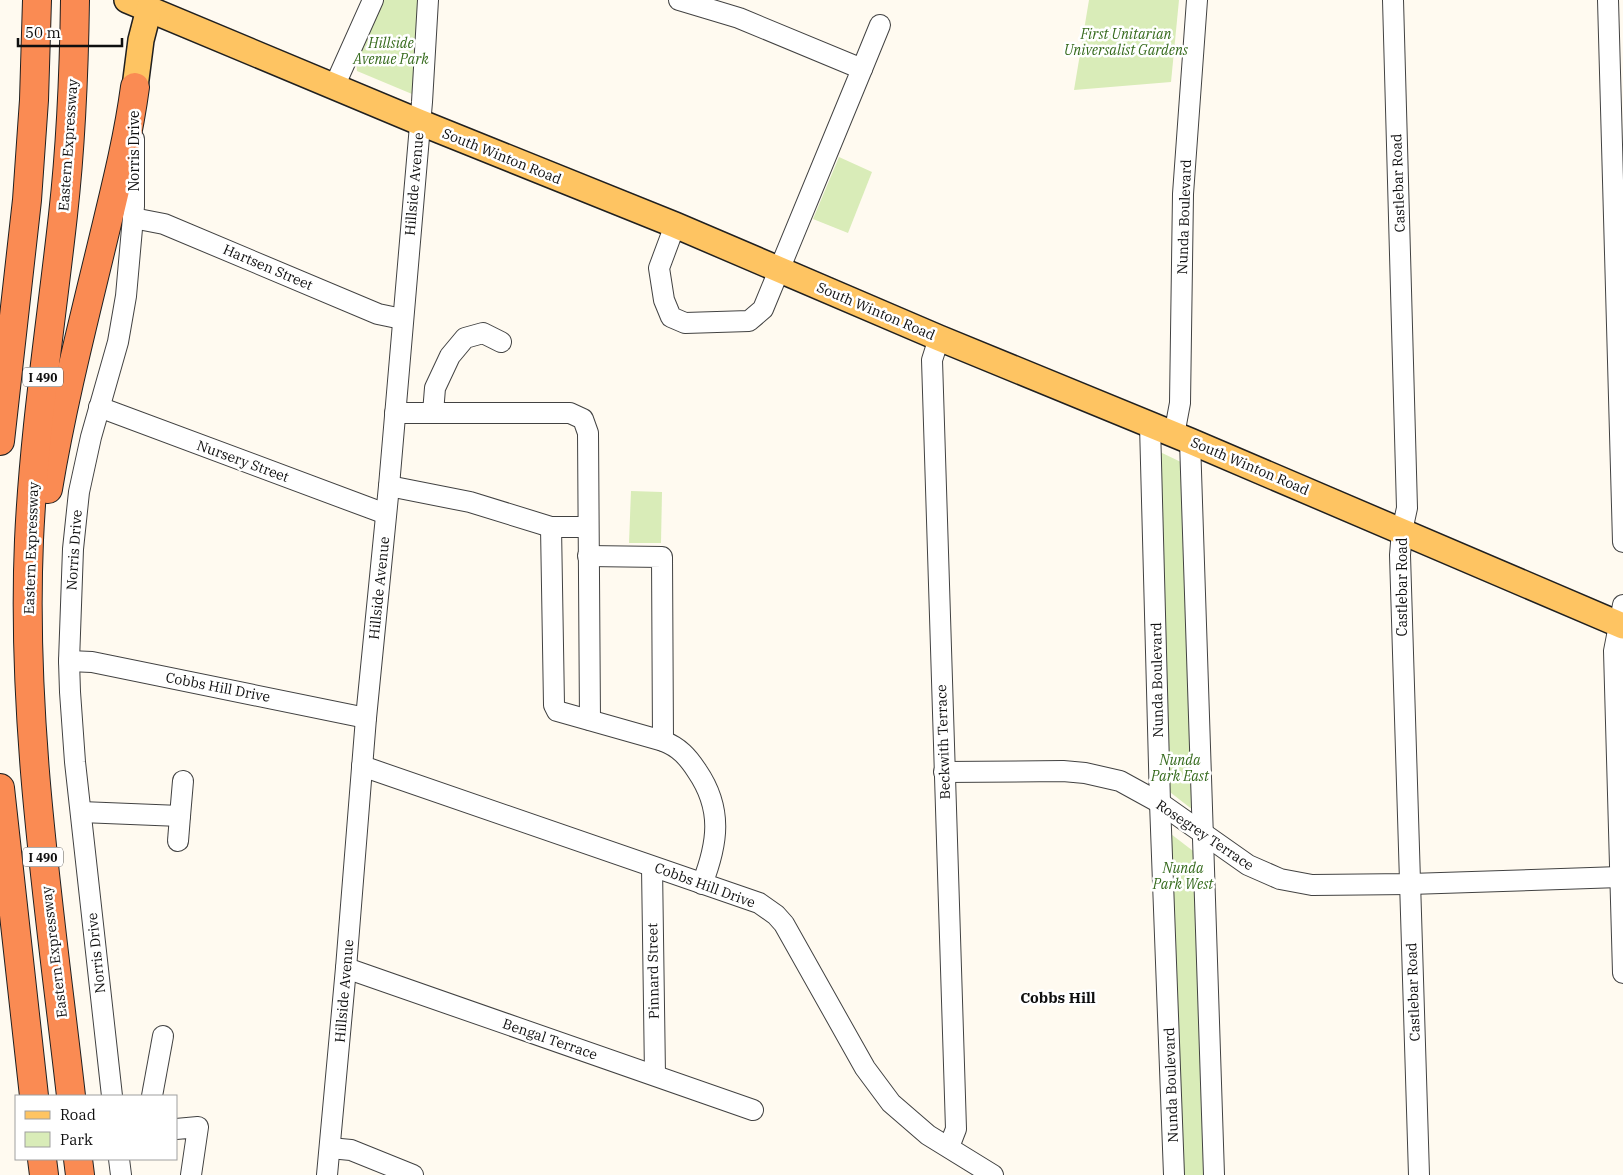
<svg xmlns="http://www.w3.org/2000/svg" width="1623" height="1175" viewBox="0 0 1623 1175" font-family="'IBM Plex Serif',serif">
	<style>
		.green { fill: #d9ecb8 }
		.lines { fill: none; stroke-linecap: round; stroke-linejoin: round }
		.minor-casing { stroke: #424242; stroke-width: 22 }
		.major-casing { stroke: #202020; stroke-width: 28 }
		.highway-casing { stroke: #202020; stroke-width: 30 }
		.minor { stroke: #fff; stroke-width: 20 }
		.major { stroke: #fec462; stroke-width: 25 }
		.highway { stroke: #fa8b53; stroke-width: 28 }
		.labels { text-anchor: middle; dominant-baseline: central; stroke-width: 5; stroke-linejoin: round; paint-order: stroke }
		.shield { fill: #fff; stroke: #575757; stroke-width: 1 }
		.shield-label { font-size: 12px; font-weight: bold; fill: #0f0f0f }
		.park-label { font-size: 14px; font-style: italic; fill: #356a1c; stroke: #fff }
		.street-label { font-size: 14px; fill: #0f0f0f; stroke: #fff }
		.neighbourhood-label { font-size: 15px; font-weight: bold; fill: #0f0f0f; stroke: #fff }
	</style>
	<rect width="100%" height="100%" fill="#fffaf0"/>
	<g class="green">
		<polygon points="381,0 424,0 416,90 412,94 357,71 356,61"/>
		<polygon points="1089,0 1179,0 1171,82 1074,90"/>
		<polygon points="839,157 872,172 848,233 813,219"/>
		<polygon points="1158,451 1185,464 1193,810 1166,789"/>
		<polygon points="631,491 662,492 661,543 629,543"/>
		<polygon points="1167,831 1197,854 1207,1175 1179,1175"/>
	</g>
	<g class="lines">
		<defs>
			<g id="minor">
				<polyline points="1393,0 1407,508 1402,531 1400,555 1419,1175"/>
				<polyline points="1608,0 1623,542"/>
				<polyline points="862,69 880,25"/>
				<polyline points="334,87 373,0"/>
				<polyline points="133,218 164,224 378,314 402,319"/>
				<polyline points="675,225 659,268 664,300 671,317 685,323 749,321 763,309 862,69 739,18 679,0"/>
				<polyline points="939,338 932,360 956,1129 949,1147"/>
				<polyline points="99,407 386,514"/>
				<polyline points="395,413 570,413 583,419 588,433 590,720"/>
				<polyline points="433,413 435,388 450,356 465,338 483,333 501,342"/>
				<polyline points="1150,425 1160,803 1174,1175"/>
				<polyline points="1174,435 1180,403 1183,194 1197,0"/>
				<polyline points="1190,441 1214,1175"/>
				<polyline points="389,486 470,502 551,527 588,527"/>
				<path d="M551,527L554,705L557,711L663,741C679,747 688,757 697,771C723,809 718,843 702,884"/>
				<polyline points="588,556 662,557 663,741"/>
				<polyline points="1623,605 1614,651 1623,973"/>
				<polyline points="69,661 92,662 366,718"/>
				<polyline points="362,766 759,903 776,915 784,924 865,1068 891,1103 928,1135 993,1175"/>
				<polyline points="944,772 1063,771 1085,773 1120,781 1160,803 1248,865 1280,879 1312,885 1410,884 1620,877"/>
				<polyline points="81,812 180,816 183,781"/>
				<polyline points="178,841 180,816"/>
				<polyline points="652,867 655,1075"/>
				<polyline points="346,968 753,1110"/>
				<polyline points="112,1096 75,762 70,692 69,661 73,549 79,492 91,437 118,342 126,296 134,206 134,139"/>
				<polyline points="152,1096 163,1036"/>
				<polyline points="176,1129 198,1127 191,1175"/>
				<polyline points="330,1148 351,1150 413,1175"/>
				<polyline points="119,1159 121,1175"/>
				<polyline points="327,1175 346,968 366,718 389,486 422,102 428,0"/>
			</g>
			<g id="major">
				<polyline points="127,0 419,122 675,225 939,338 1190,441 1623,626"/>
				<polyline points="135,87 141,40 149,9"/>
			</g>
			<g id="highway">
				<polyline points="0,441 27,200 34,100 37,0"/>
				<path d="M48,489C62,405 83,323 103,240C115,190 128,139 135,87"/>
				<polyline points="0,788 34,1096"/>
				<path d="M71,1096C50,911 21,726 29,540C34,431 51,324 63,215C71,144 74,72 75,0"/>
				<polyline points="42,1159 44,1175"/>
				<polyline points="78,1159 80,1175"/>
			</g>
		</defs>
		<use href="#minor" class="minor-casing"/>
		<use href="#major" class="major-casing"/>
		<use href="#highway" class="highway-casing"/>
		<use href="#minor" class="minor"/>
		<use href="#major" class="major"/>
		<use href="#highway" class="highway"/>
	</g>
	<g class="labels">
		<g class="shield">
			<rect x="23" y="367.5" width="40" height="19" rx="4"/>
			<rect x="23" y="847.5" width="40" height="19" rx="4"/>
		</g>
		<g class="shield-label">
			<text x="43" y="377">I 490</text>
			<text x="43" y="857">I 490</text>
		</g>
		<g class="park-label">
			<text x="1126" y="34">First Unitarian<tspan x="1126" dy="16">Universalist Gardens</tspan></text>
			<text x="391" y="43">Hillside<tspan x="391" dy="16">Avenue Park</tspan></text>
			<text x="1180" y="760">Nunda<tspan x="1180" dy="16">Park East</tspan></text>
			<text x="1183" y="868">Nunda<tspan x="1183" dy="16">Park West</tspan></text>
		</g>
		<g class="street-label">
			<text transform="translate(68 145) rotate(-86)">Eastern Expressway</text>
			<text transform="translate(134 151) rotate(-90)">Norris Drive</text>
			<text transform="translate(502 156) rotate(22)">South Winton Road</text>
			<text transform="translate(1398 183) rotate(-92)">Castlebar Road</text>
			<text transform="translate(414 184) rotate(-85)">Hillside Avenue</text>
			<text transform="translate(1184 217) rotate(-88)">Nunda Boulevard</text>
			<text transform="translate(268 267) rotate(23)">Hartsen Street</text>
			<text transform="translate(876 311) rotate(23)">South Winton Road</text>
			<text transform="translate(243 461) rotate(20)">Nursery Street</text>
			<text transform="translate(1250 466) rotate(23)">South Winton Road</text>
			<text transform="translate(31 548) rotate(-88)">Eastern Expressway</text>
			<text transform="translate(74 550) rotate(-86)">Norris Drive</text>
			<text transform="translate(1402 587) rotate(-90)">Castlebar Road</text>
			<text transform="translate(379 588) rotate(-84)">Hillside Avenue</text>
			<text transform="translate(1157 680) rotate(-91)">Nunda Boulevard</text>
			<text transform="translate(218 687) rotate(11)">Cobbs Hill Drive</text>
			<text transform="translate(943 742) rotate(-92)">Beckwith Terrace</text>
			<text transform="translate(1205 835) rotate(34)">Rosegrey Terrace</text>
			<text transform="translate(705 885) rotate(20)">Cobbs Hill Drive</text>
			<text transform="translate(54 952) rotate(-97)">Eastern Expressway</text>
			<text transform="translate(96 953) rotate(-96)">Norris Drive</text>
			<text transform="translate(653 971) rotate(-91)">Pinnard Street</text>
			<text transform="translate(344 991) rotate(-85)">Hillside Avenue</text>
			<text transform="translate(1413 992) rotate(-92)">Castlebar Road</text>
			<text transform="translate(550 1039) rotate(19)">Bengal Terrace</text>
			<text transform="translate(1171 1085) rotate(-92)">Nunda Boulevard</text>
		</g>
		<g class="neighbourhood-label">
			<text x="1058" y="997">Cobbs Hill</text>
		</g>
	</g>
	<rect x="15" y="1095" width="162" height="65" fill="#ffffff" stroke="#9f9f9f"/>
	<rect x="25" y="1111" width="25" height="8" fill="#fec462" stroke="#9f9f9f"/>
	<text x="60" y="1120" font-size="15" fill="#0f0f0f">Road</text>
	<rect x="25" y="1132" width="25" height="15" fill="#d9ecb8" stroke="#9f9f9f"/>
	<text x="60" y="1145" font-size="15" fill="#0f0f0f">Park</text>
	<path d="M18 38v8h104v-8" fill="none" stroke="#0f0f0f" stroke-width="2.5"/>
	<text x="25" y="38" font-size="15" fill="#0f0f0f" stroke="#ffffff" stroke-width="4" paint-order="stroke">50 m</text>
</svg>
